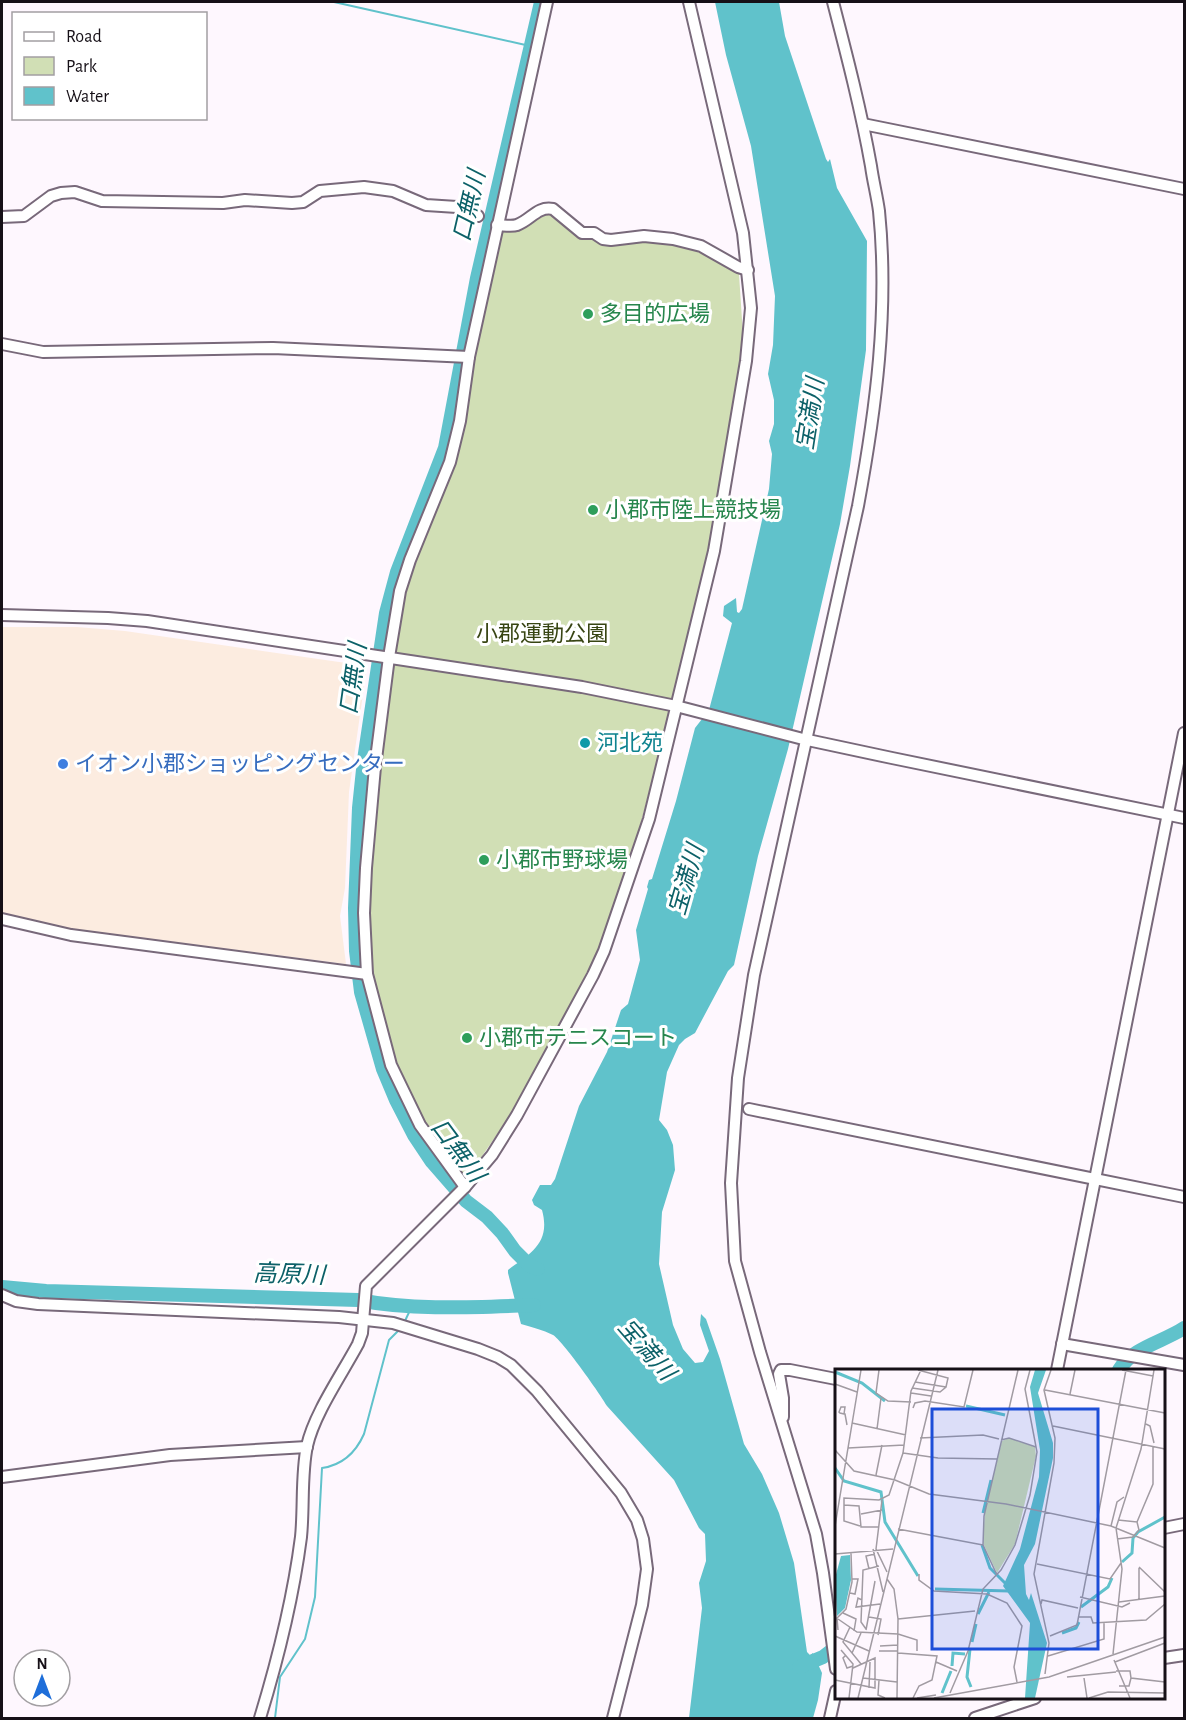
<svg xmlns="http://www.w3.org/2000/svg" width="1186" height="1720" viewBox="0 0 1186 1720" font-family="'Alegreya Sans','Noto Sans JP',sans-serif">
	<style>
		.commercial { fill: #fcece0 }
		.green { fill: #d1dfb5 }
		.water { fill: #60c2cb }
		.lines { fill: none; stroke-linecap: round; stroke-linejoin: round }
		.stream { stroke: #60c2cb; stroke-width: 2 }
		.river { stroke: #60c2cb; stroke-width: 14 }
		.minor-casing { stroke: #78697a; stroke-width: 14 }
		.minor { stroke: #fff; stroke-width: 10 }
		.leisure-dot { fill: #2e9e5b; stroke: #fff; stroke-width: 2 }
		.culture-dot { fill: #0f9aa8; stroke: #fff; stroke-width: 2 }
		.shop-dot { fill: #3f7fe0; stroke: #fff; stroke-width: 2 }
		.labels { text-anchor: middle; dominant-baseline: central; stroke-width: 6; stroke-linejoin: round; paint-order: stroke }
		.leisure-label { font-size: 22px; fill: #27864d; stroke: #fff; text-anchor: start }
		.park-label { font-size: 22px; fill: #384513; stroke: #fff }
		.culture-label { font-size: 22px; fill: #0d838f; stroke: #fff; text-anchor: start }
		.shop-label { font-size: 22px; fill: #366cbe; stroke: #fff; text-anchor: start }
		.water-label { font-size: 24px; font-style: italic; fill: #0c6168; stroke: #fff }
		.inset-river { fill: none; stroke: #60c2cb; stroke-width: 3 }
		.inset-road { fill: none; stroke: #a19ba2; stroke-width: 1.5 }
		.view { fill: #1d4ed8; fill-opacity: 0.15; stroke: #1d4ed8; stroke-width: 3 }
		.inset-edge { fill: none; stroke: #161017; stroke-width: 3 }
	</style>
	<rect width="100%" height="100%" fill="#fef7fe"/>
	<polygon class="commercial" points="2,627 77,627 125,631 367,666 349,792 345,888 340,916 346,964 71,929 2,913"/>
	<polygon class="green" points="552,211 578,233 677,242 717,258 739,274 743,335 735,396 712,532 694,620 629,868 594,965 546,1057 509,1117 469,1175 458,1172 423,1124 393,1061 372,980 370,908 367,885 374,809 402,600 412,564 452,462 499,230"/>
	<path class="water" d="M715,2H779L785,36L826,159L828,162L830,159L837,188L867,241L866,350L850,466L840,524L788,749L758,856L734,965L728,971L695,1033L685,1039L679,1045L667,1072L659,1120L667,1130L673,1145L675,1170L662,1212L659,1264L673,1325L683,1349L695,1363L703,1362L709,1351L700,1325L701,1314L706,1319L720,1359L744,1444L762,1474L779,1513L794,1563L807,1652L810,1655L813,1653L822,1673L818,1700L813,1718H689L702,1608L699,1583L706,1561L705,1534L699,1528L674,1480L607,1406C601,1395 562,1340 553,1335C543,1330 531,1327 521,1324L508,1273V1270C531,1253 551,1243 542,1210L534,1205L532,1200L540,1185H551L555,1179L579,1106L607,1052L621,1010L628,1004L640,960L636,930L648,889L647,887L649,880L652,879L676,801L695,728L709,710L732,623L723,616L724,606L736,598L737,612L739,613L742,609L769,489L772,454L769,441L774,424V400L768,374L773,345L775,296L751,146L726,55Z"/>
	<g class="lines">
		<g class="stream">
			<polyline points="334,2 530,46"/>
			<polyline points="404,1323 412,1306"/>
			<path d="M275,1718L280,1677L305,1639L315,1597L322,1468C343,1465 356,1452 364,1434L389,1340L399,1330"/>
		</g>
		<g class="river">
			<polyline points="538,1269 529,1265 515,1251 502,1233 487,1217 466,1201 432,1162 414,1135 396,1100 383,1069 361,992 356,951 355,908 359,808 364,760 386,613 397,572 445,448 477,278 541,2"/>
			<path d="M2,1287L46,1291L358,1300C416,1311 475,1307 534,1305"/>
			<path d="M1119,1370C1133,1347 1163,1342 1184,1328"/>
			<polyline points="799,1667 823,1657 836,1647"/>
		</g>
		<defs>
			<g id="minor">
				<path d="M833,2C847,56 861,110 871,166C873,181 877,196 879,211C889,310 876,409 858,506L754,975L738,1078L731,1183L735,1261L760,1352L816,1534L823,1573L836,1669"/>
				<polyline points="863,124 1184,189"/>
				<polyline points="2,217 24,216 51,196 61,193 75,192 102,201 223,203 245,200 292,203 303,202 320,191 364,187 393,191 426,205 457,207 478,216"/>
				<path d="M497,225C503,225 511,227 517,225C531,220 537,206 553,209L582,233H594L603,239L611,240L644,236L673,239L701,246L738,267L748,270"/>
				<polyline points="2,344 43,352 273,348 469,357"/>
				<polyline points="2,615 108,618 147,621 582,687 676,706 803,739 892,758 1184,818"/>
				<polyline points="2,919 71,935 367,974"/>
				<polyline points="749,1109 1184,1197"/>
				<polyline points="465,1187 420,1125 391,1065 367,974 364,913 366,868 375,767 389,657 400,591 410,560 450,462 460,421 469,357 547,2"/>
				<polyline points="2,1295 16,1301 38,1304 339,1317 393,1323 478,1349 498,1357 511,1365 537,1391 621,1493 637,1520 643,1539 647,1569 642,1605 613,1718"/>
				<polyline points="1062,1344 1184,1365"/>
				<polyline points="1057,1370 1184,733"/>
				<polyline points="783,1417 783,1398 779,1374 781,1370 790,1370 836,1379"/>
				<polyline points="2,1477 170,1455 307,1447"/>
				<polyline points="1164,1528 1184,1524"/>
				<polyline points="1164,1658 1184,1655"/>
				<path d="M260,1718C278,1659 293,1599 301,1537C304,1508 301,1473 307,1446C314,1414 342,1374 358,1344L362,1333L366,1286L465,1187L492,1155L517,1115L593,975L604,951L649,819L714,551L746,361L751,308L743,233L689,2"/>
				<polyline points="830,1718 836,1691"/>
				<polyline points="975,1718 1035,1698"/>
			</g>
		</defs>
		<use href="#minor" class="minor-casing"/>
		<use href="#minor" class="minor"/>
	</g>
	<g class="leisure-dot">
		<circle cx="588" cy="314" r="6"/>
		<circle cx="593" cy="510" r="6"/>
		<circle cx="484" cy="860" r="6"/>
		<circle cx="467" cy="1038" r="6"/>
	</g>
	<circle class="culture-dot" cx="585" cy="743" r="6"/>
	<circle class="shop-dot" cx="63" cy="764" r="6"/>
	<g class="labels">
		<g class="leisure-label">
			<text x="600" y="314">多目的広場</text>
			<text x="605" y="510">小郡市陸上競技場</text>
			<text x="496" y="860">小郡市野球場</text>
			<text x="479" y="1038">小郡市テニスコート</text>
		</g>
		<g class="park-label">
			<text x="542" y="634">小郡運動公園</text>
		</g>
		<g class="culture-label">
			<text x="597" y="743">河北苑</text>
		</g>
		<g class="shop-label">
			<text x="75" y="764">イオン小郡ショッピングセンター</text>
		</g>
		<g class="water-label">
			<text transform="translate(470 206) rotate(-77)">口無川</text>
			<text transform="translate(811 414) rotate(-81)">宝満川</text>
			<text transform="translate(354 679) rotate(-82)">口無川</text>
			<text transform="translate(687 880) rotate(-74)">宝満川</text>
			<text transform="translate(457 1151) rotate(53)">口無川</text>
			<text transform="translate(289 1275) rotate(2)">高原川</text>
			<text transform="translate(646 1350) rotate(49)">宝満川</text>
		</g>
	</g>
	<g transform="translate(835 1369)">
		<rect width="330" height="330" fill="#fef7fe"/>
		<path d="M174,69L200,78L201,87L180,175L162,204L148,174L150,140L167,72Z" fill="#d1dfb5"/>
		<path d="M200,1H211L203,24L218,74V89L200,175L189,196L191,225L194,231L196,224L212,274L200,329H190L195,254L168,217L185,180L204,108L205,81L195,18ZM15,186L16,211L10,239L2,247L0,209L6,187Z" fill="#60c2cb"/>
		<path class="inset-river" d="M0,3L27,14L50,32M131,37L170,46M0,99L9,112L46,123L50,153L83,207M148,144L156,111M147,176L155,199L174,218M287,193L297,184L298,169L303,163L330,148M100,220L174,222M246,238L273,218L277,209M143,245L154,223M227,264L241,259L244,253M137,273L141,255M135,280L132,308L136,318M117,297L118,284L130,285M107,324L116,302"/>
		<path class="inset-road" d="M44,1L41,24L53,32L76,33M287,1L318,7M80,13L111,18M0,15L22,23M77,19L105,23L111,18L113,9L83,1M210,21L330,44M76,24L96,27M235,25L240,1M78,39L80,34L90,32L129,38L138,1M9,45L10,38H6L4,43L5,44L9,45H10L12,56M17,54L71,66M311,55L315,57L319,74M218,57L330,80M42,60L46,29M85,69L148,66L164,70M166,71L174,69L201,78M13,79L69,76M0,81L19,102L60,111L94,125L171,135L276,157L330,179M68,84L103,89L162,90M41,106L47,76M47,131L41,180L52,203M9,136L24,137L26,158H44M26,145L47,141M283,151L302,153L318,115V78M0,157L26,1M25,157L9,152V129L44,131L54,126L68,84L76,22L86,1M276,157L282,133L289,128M63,160L148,176M282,170L298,168L304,161L302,153M38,180L48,223M0,185L58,180M202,195L275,210L286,194M304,198L330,223M304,199V231M34,200L31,187L40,185M84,205V211L99,222L152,225L172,234L187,257L179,298L182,313M162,206L148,176L149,147L183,1M52,210L59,220L63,250L62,329M15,224L20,225L23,210H17M245,228L287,238L295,234M27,231L23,229L21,238L45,235M284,233L330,227M206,235L207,231L243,239M8,244L21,250L19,262M34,248L46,250L43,266M243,248H256L258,254L311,251L330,235M3,250L22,263L63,265M63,250L140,242M15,258L8,273L26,295M31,260L26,253L28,201L44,197M3,261L2,249L11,240L17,213L16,184M31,261L40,212M63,265L82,271V282M0,267L34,282M215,267L242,256L291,1M45,277L63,276M6,281L18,295L14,329M44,282H63M17,284L26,264M63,284L102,287L97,311L84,317L78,329M278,285L287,200L281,159L306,80L319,1M11,286L8,289L12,299L18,297M213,287L269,270V253M279,291L295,329M101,293L122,302M280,293L330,274M281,302H295L296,309L330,313M210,305L214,274L199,205L219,94L220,69L209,21L216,1M232,308L281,303M28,309L62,313M249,309L252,329M0,311L40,319V289L18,299M44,311L43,326L50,329M284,317H294L296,309M34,319L35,293M115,324L133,282L148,220L166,201L180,176L195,126L202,83L190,20L195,1M23,329L103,1M82,329L101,326M99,329L214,308L330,268M254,329L273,323L330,324"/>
		<path class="view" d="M97,40H263V280H97Z"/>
		<rect width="330" height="330" class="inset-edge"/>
	</g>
	<rect width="1186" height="1720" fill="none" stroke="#161017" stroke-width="6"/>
	<rect x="12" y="12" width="195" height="108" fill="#ffffff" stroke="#a29fa2" stroke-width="1.5"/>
	<rect x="24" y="32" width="30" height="9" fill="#ffffff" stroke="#a29fa2" stroke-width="1.5"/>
	<text x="66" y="42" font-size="18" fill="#161017">Road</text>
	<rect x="24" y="57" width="30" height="18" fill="#d1dfb5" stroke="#a29fa2" stroke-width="1.5"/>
	<text x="66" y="72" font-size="18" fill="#161017">Park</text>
	<rect x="24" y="87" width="30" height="18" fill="#60c2cb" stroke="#a29fa2" stroke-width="1.5"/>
	<text x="66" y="102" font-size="18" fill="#161017">Water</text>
	<g transform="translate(42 1678)"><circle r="28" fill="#ffffff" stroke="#a29fa2" stroke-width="1.5"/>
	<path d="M0-4.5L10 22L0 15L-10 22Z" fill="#1e6ed9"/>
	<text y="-9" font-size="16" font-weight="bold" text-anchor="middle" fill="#161017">N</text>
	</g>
</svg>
